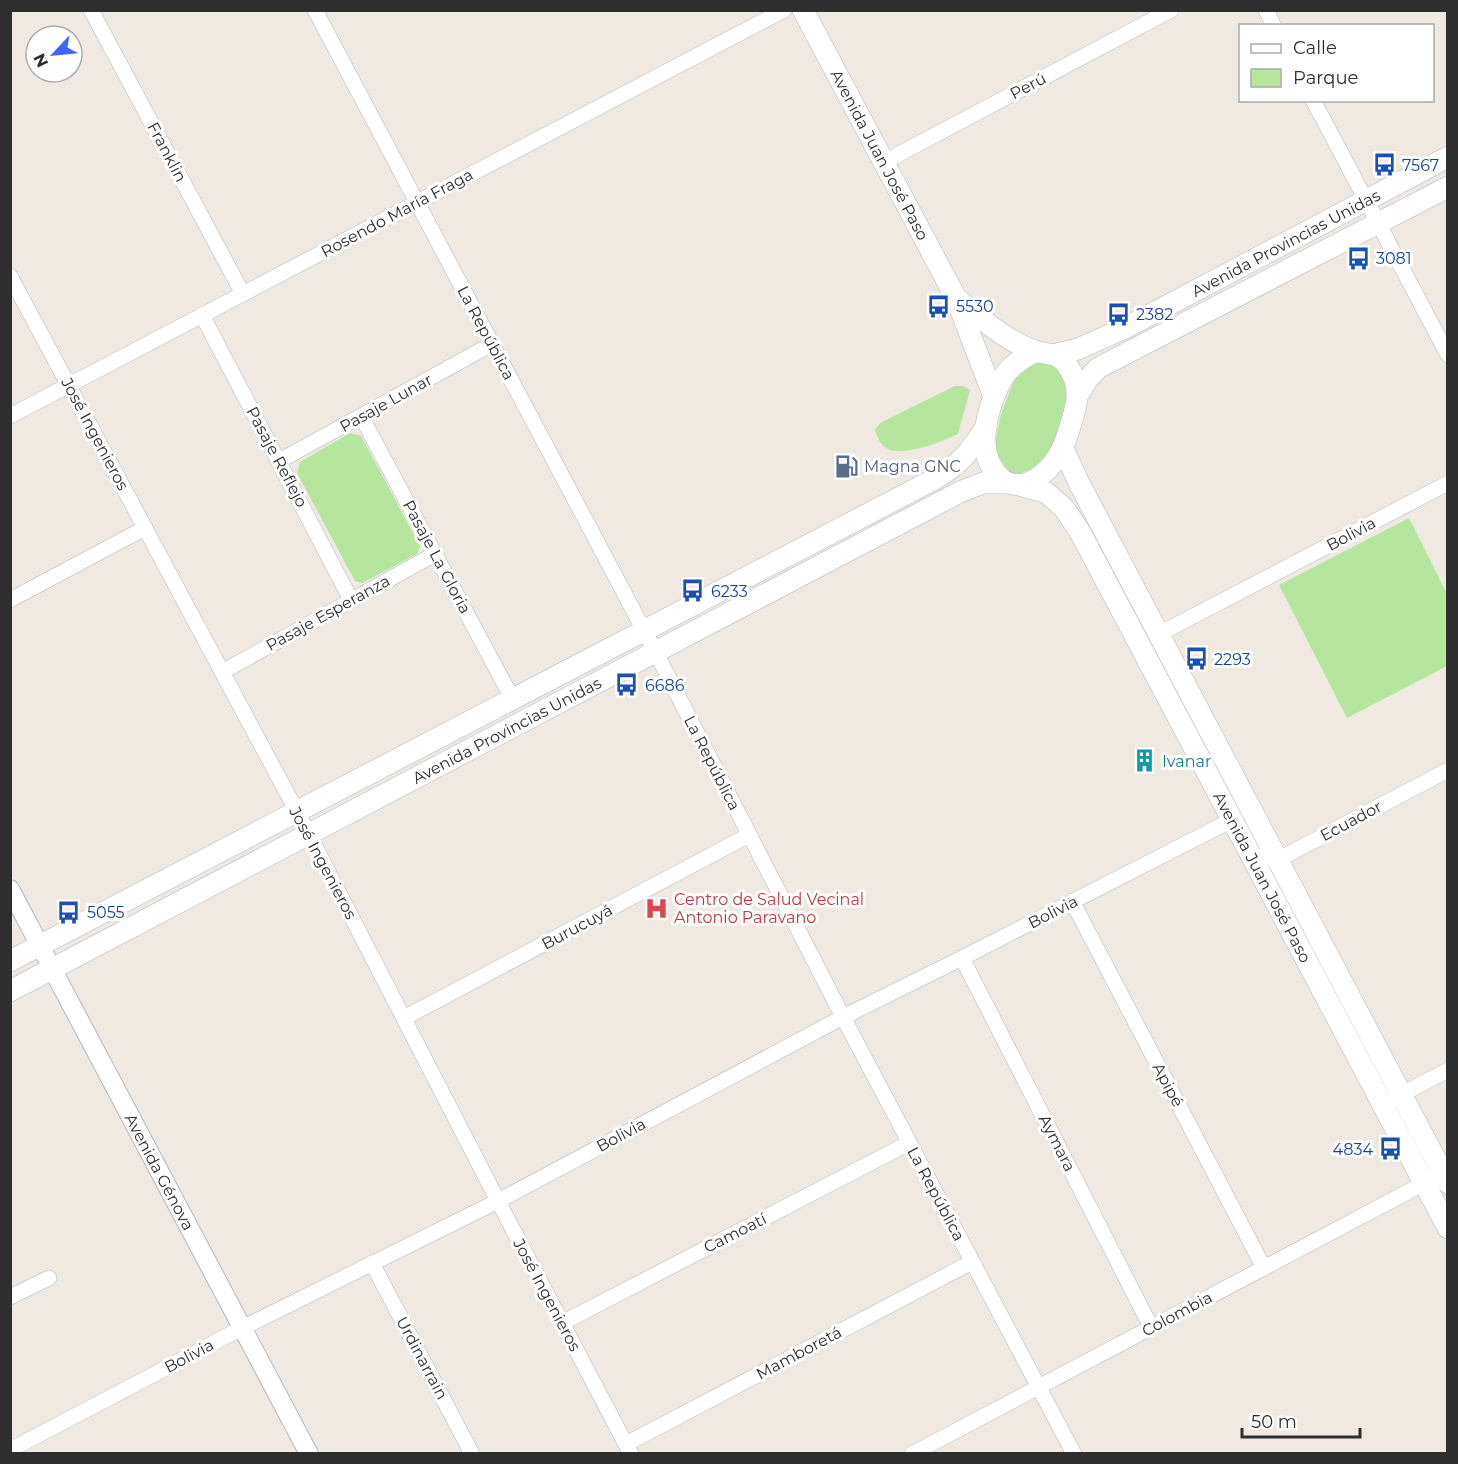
<svg xmlns="http://www.w3.org/2000/svg" width="1458" height="1464" viewBox="0 0 1458 1464" font-family="Montserrat,sans-serif">
	<style>
		.green { fill: #b6e59e }
		.lines { fill: none; stroke-linecap: round; stroke-linejoin: round }
		.minor-casing { stroke: #b4b7c1; stroke-width: 16 }
		.tertiary-casing { stroke: #b4b7c1; stroke-width: 20 }
		.secondary-casing { stroke: #b4b7c1; stroke-width: 22 }
		.minor { stroke: #fff; stroke-width: 15 }
		.tertiary { stroke: #fff; stroke-width: 18 }
		.secondary { stroke: #fff; stroke-width: 21 }
		.labels { text-anchor: middle; dominant-baseline: central; stroke-width: 6; stroke-linejoin: round; paint-order: stroke }
		.street-label { font-size: 16px; fill: #2e2e2e; stroke: #fff }
		.transit-label { font-size: 16px; fill: #164399; stroke: #fff; text-anchor: start }
		.service-label { font-size: 16px; fill: #4e5e75; stroke: #fff; text-anchor: start }
		.culture-label { font-size: 16px; fill: #0d838f; stroke: #fff; text-anchor: start }
		.health-label { font-size: 16px; fill: #be3a42; stroke: #fff; text-anchor: start }
	</style>
	<rect width="100%" height="100%" fill="#efe9e1"/>
	<g class="green">
		<polygon points="1037,361 1052,363 1059,371 1066,384 1068,394 1054,443 1040,463 1029,470 1019,474 1011,473 1004,465 997,454 995,443 1001,414 1013,383 1024,369"/>
		<path d="M955,386H963L970,390L958,434C943,441 904,457 888,449C880,445 878,438 875,430L880,423Z"/>
		<polygon points="350,433 361,436 420,546 417,554 362,583 355,581 297,473 300,462"/>
		<polygon points="1409,518 1447,594 1447,666 1347,718 1279,585"/>
	</g>
	<g class="lines">
		<defs>
			<g id="minor">
				<polyline points="91,10 243,294"/>
				<polyline points="315,10 656,653 843,1017 1074,1454"/>
				<polyline points="1266,10 1274,26"/>
				<polyline points="1313,100 1448,355"/>
				<polyline points="884,162 1171,10"/>
				<polyline points="10,276 303,823 498,1201 631,1454"/>
				<polyline points="202,315 351,600"/>
				<polyline points="10,416 784,10"/>
				<polyline points="361,416 512,698"/>
				<polyline points="279,461 492,344"/>
				<polyline points="10,600 145,528"/>
				<polyline points="1159,634 1448,483"/>
				<polyline points="222,672 435,554"/>
				<polyline points="1254,861 1264,856 1277,860 1448,770"/>
				<polyline points="1072,901 1264,1268"/>
				<polyline points="962,958 1151,1327"/>
				<polyline points="404,1018 749,835"/>
				<polyline points="1393,1099 1448,1070"/>
				<polyline points="372,1263 472,1454"/>
				<polyline points="10,1297 49,1278"/>
				<polyline points="562,1323 909,1143"/>
				<polyline points="626,1444 972,1262"/>
				<polyline points="10,1450 242,1328 498,1201 843,1017 962,958 1232,820"/>
				<polyline points="912,1454 1432,1179"/>
			</g>
			<g id="tertiary">
				<path id="s1" d="M10,889L309,1454"/>
			</g>
			<g id="secondary">
				<path id="s2" d="M803,10L956,298L994,397"/>
				<path d="M956,298C981,318 1005,341 1035,351C1050,356 1056,351 1067,365C1083,387 1077,406 1069,430C1063,450 1055,466 1037,478C1008,498 985,470 985,441C984,422 994,391 1004,376C1012,364 1024,357 1036,351"/>
				<path id="s3" d="M1057,354L1078,349L1125,328L1448,157"/>
				<polyline points="1079,393 1087,380 1098,368 1448,187"/>
				<polyline points="1063,448 1079,483 1448,1183"/>
				<path id="s4" d="M1022,486L1047,493L1064,508L1080,532L1448,1228"/>
				<path d="M10,961L933,480C960,464 969,453 986,427"/>
				<path id="s5" d="M10,991L960,492L983,483H1005"/>
			</g>
		</defs>
		<use href="#minor" class="minor-casing"/>
		<use href="#tertiary" class="tertiary-casing"/>
		<use href="#secondary" class="secondary-casing"/>
		<use href="#minor" class="minor"/>
		<use href="#tertiary" class="tertiary"/>
		<use href="#secondary" class="secondary"/>
	</g>
	<defs>
		<symbol id="bus-bare" viewBox="-9 -9 18 18"><path d="M-5-6H5V4H4V6H2V4H-2V6H-4V4H-5ZM-3.5-4V0h7V-4ZM-3.5 1.2v1.5H-2V1.2ZM2 1.2v1.5H3.5V1.2Z" fill="#1a4fb4" stroke="#fff" stroke-width="2.5" paint-order="stroke"/></symbol>
		<symbol id="fuel-bare" viewBox="-9 -9 18 18"><path d="M-5.5-6h7V0h2V4h1.3V-2.5L3-4.5l.8-.8L6-3V5H2.5V1h-1V6h-7ZM-4.2-4.7v3.2H.2V-4.7Z" fill="#5c6f8a" stroke="#fff" stroke-width="2.5" paint-order="stroke"/></symbol>
		<symbol id="building-bare" viewBox="-9 -9 18 18"><path d="M-4-6H4V6H1V3H-1V6H-4ZM-2.5-4.3h1.7v1.8h-1.7ZM.8-4.3h1.7v1.8H.8ZM-2.5-1h1.7V.8h-1.7ZM.8-1h1.7V.8H.8Z" fill="#0f9aa8" stroke="#fff" stroke-width="2.5" paint-order="stroke"/></symbol>
		<symbol id="hospital-bare" viewBox="-9 -9 18 18"><path d="M-5-5h3v3.5h4V-5h3V5h-3V1.5h-4V5h-3Z" fill="#e0444e" stroke="#fff" stroke-width="2.5" paint-order="stroke"/></symbol>
	</defs>
	<g fill-rule="evenodd">
		<use href="#bus-bare" x="1368" y="148" width="33" height="33"/>
		<use href="#bus-bare" x="1342" y="242" width="33" height="33"/>
		<use href="#bus-bare" x="922" y="290" width="33" height="33"/>
		<use href="#bus-bare" x="1102" y="298" width="33" height="33"/>
		<use href="#fuel-bare" x="830" y="450" width="33" height="33"/>
		<use href="#bus-bare" x="676" y="574" width="33" height="33"/>
		<use href="#bus-bare" x="1180" y="642" width="33" height="33"/>
		<use href="#bus-bare" x="610" y="668" width="33" height="33"/>
		<use href="#building-bare" x="1128" y="744" width="33" height="33"/>
		<use href="#hospital-bare" x="640" y="892" width="33" height="33"/>
		<use href="#bus-bare" x="52" y="896" width="33" height="33"/>
		<use href="#bus-bare" x="1374" y="1132" width="33" height="33"/>
	</g>
	<g class="labels">
		<g class="street-label">
			<text transform="translate(1028 86) rotate(-28)">Perú</text>
			<text transform="translate(167 152) rotate(62)">Franklin</text>
			<text stroke="none"><textPath href="#s2" startOffset="164">Avenida Juan José Paso</textPath></text>
			<text transform="translate(397 213) rotate(-28)">Rosendo María Fraga</text>
			<text stroke="none"><textPath href="#s3" startOffset="255">Avenida Provincias Unidas</textPath></text>
			<text transform="translate(486 333) rotate(62)">La República</text>
			<text transform="translate(386 403) rotate(-29)">Pasaje Lunar</text>
			<text transform="translate(95 434) rotate(62)">José Ingenieros</text>
			<text transform="translate(277 457) rotate(62)">Pasaje Reflejo</text>
			<text transform="translate(1351 534) rotate(-28)">Bolivia</text>
			<text transform="translate(437 557) rotate(62)">Pasaje La Gloria</text>
			<text transform="translate(328 613) rotate(-29)">Pasaje Esperanza</text>
			<text stroke="none"><textPath href="#s5" startOffset="561">Avenida Provincias Unidas</textPath></text>
			<text transform="translate(712 763) rotate(63)">La República</text>
			<text transform="translate(1351 821) rotate(-28)">Ecuador</text>
			<text transform="translate(323 863) rotate(62)">José Ingenieros</text>
			<text stroke="none"><textPath href="#s4" startOffset="468">Avenida Juan José Paso</textPath></text>
			<text transform="translate(1053 912) rotate(-27)">Bolivia</text>
			<text transform="translate(577 927) rotate(-28)">Burucuyá</text>
			<text transform="translate(1168 1085) rotate(62)">Apipé</text>
			<text transform="translate(621 1135) rotate(-28)">Bolivia</text>
			<text transform="translate(1057 1143) rotate(63)">Aymara</text>
			<text stroke="none"><textPath href="#s1" startOffset="320">Avenida Génova</textPath></text>
			<text transform="translate(936 1194) rotate(62)">La República</text>
			<text transform="translate(735 1233) rotate(-27)">Camoatí</text>
			<text transform="translate(547 1295) rotate(62)">José Ingenieros</text>
			<text transform="translate(1177 1314) rotate(-28)">Colombia</text>
			<text transform="translate(799 1353) rotate(-28)">Mamboretá</text>
			<text transform="translate(189 1356) rotate(-28)">Bolivia</text>
			<text transform="translate(422 1358) rotate(62)">Urdinarrain</text>
		</g>
		<g class="transit-label">
			<text x="1402" y="165">7567</text>
			<text x="1376" y="258">3081</text>
			<text x="956" y="306">5530</text>
			<text x="1136" y="314">2382</text>
			<text x="711" y="591">6233</text>
			<text x="1214" y="659">2293</text>
			<text x="645" y="685">6686</text>
			<text x="87" y="912">5055</text>
			<text x="1373" y="1149" text-anchor="end">4834</text>
		</g>
		<g class="service-label">
			<text x="864" y="466">Magna GNC</text>
		</g>
		<g class="culture-label">
			<text x="1162" y="761">Ivanar</text>
		</g>
		<g class="health-label">
			<text x="674" y="899">Centro de Salud Vecinal<tspan x="674" dy="18">Antonio Paravano</tspan></text>
		</g>
	</g>
	<rect width="1458" height="1464" fill="none" stroke="#2e2e2e" stroke-width="24"/>
	<rect x="1239" y="24" width="195" height="78" fill="#ffffff" stroke="#ababab" stroke-width="1.5"/>
	<rect x="1251" y="44" width="30" height="9" fill="#ffffff" stroke="#ababab" stroke-width="1.5"/>
	<text x="1293" y="54" font-size="18" fill="#2e2e2e">Calle</text>
	<rect x="1251" y="69" width="30" height="18" fill="#b6e59e" stroke="#ababab" stroke-width="1.5"/>
	<text x="1293" y="84" font-size="18" fill="#2e2e2e">Parque</text>
	<g transform="translate(54 54) rotate(244)"><circle r="28" fill="#ffffff" stroke="#ababab" stroke-width="1.5"/>
	<path d="M0-4.5L10 22L0 15L-10 22Z" fill="#4264fb"/>
	<text y="-9" font-size="16" font-weight="bold" text-anchor="middle" fill="#2e2e2e">N</text>
	</g>
	<path d="M1242 1428v9h118v-9" fill="none" stroke="#2e2e2e" stroke-width="3"/>
	<text x="1251" y="1428" font-size="18" fill="#2e2e2e" stroke="#ffffff" stroke-width="4.5" paint-order="stroke">50 m</text>
</svg>
